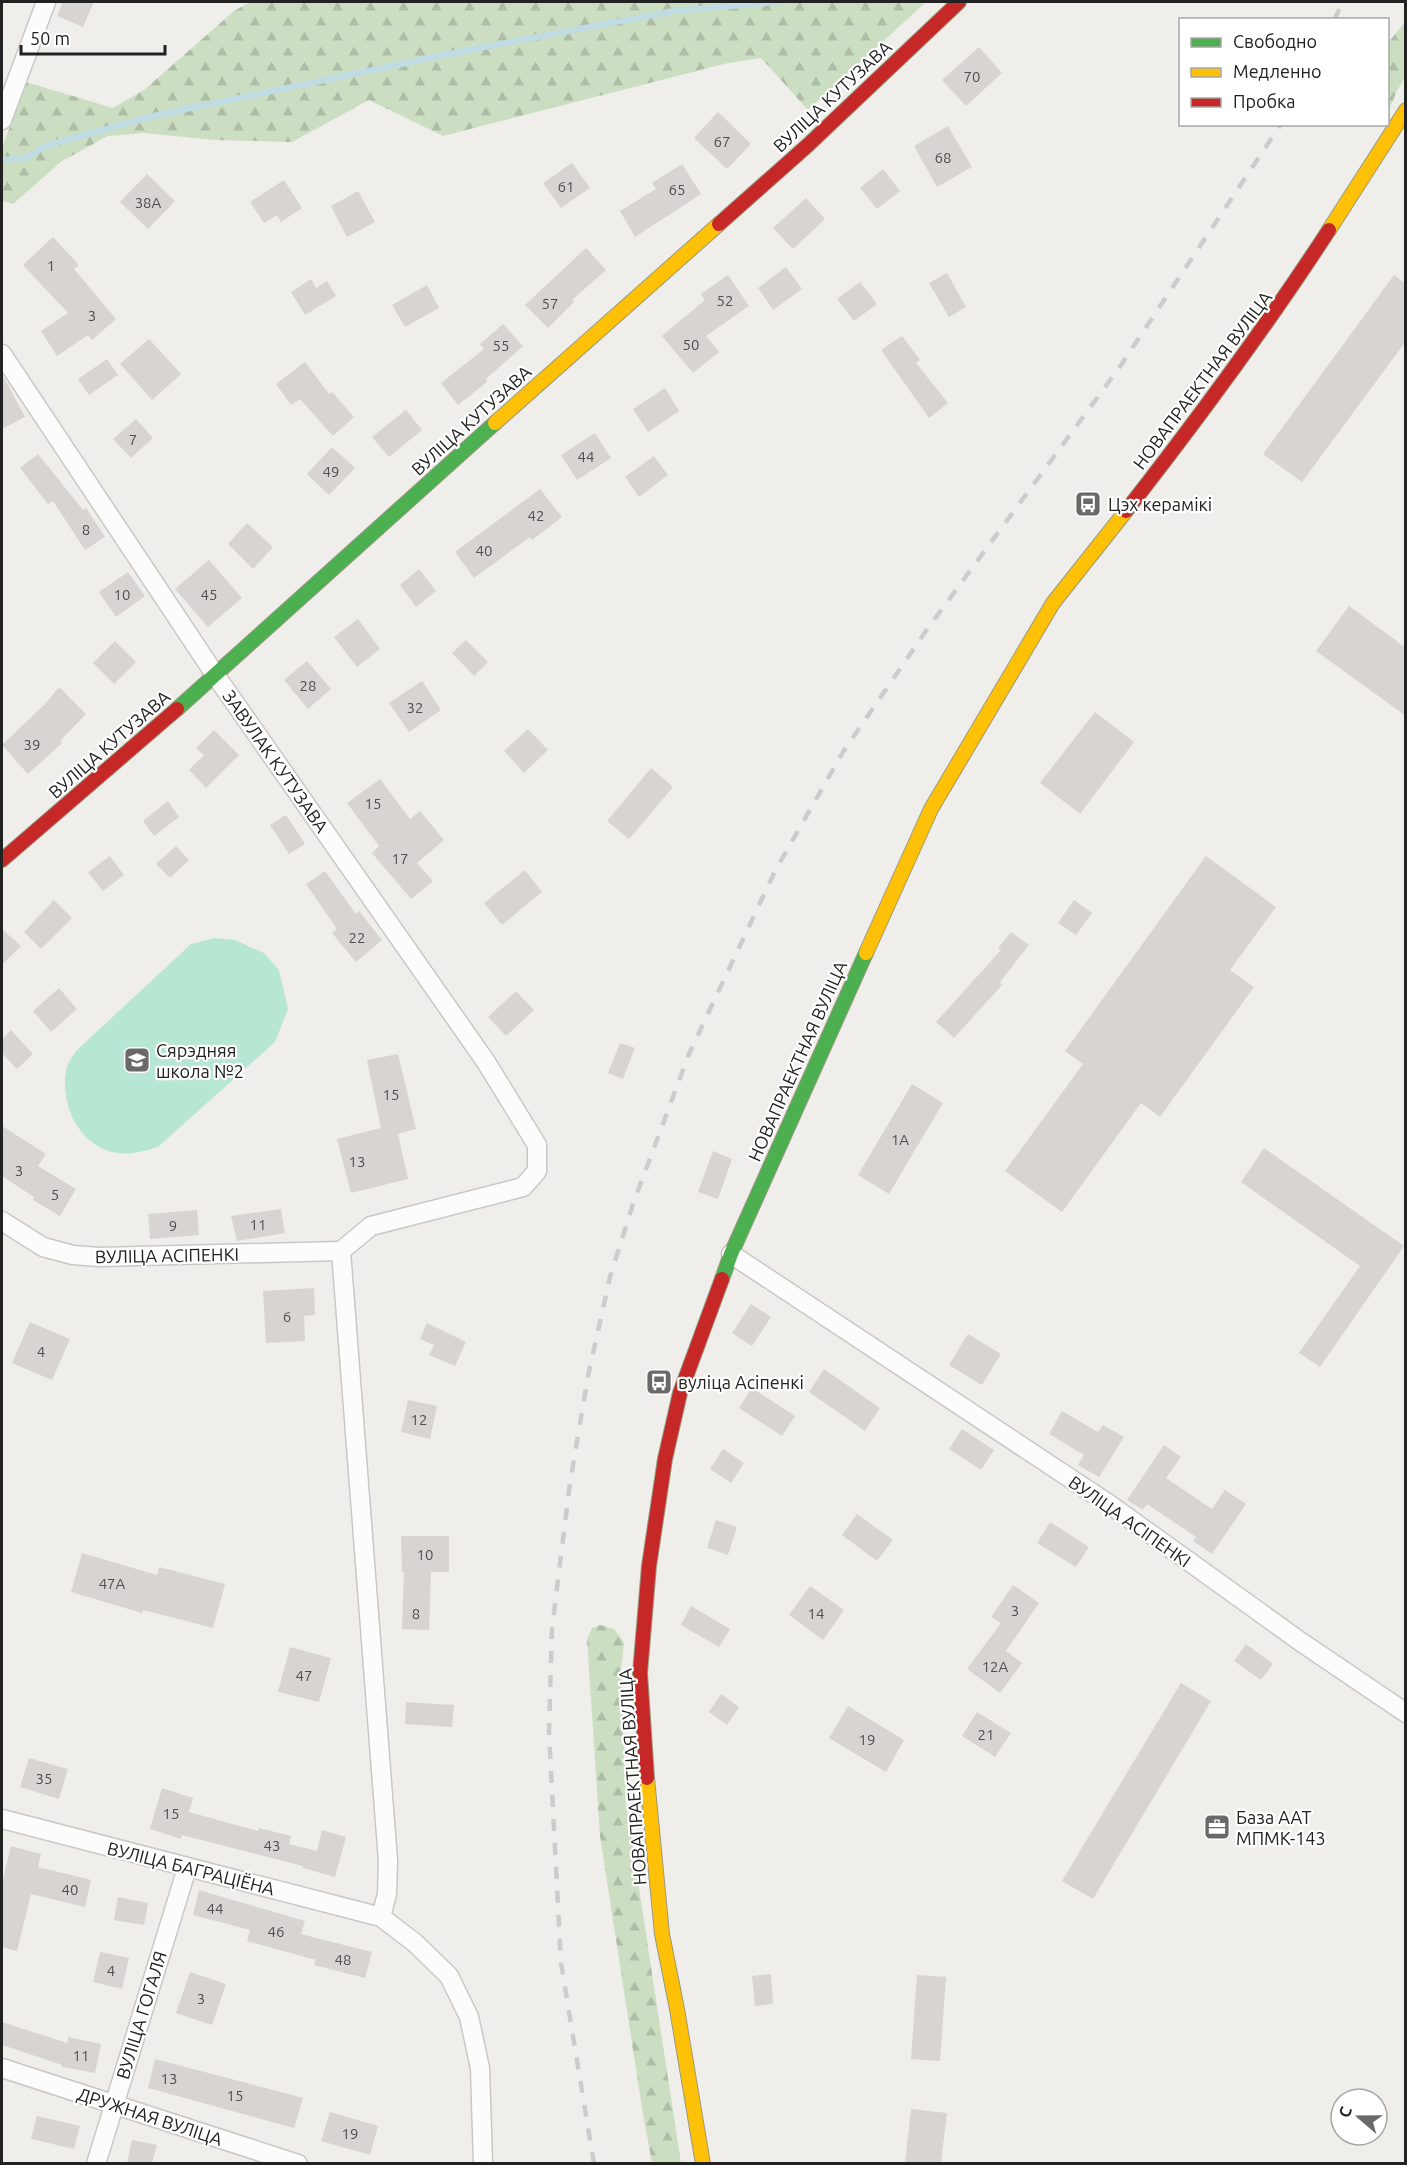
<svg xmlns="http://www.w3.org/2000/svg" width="1407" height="2165" viewBox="0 0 1407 2165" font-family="Ubuntu,sans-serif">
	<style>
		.forest { fill: url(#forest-firs) }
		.pitch { fill: #b7e6d2 }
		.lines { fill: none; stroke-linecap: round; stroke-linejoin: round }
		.stream { stroke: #bfdbe3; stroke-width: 6 }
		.building { fill: #d7d4d2 }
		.street-casing { stroke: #c9c8c7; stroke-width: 21 }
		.fast-casing { stroke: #999a82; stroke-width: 16 }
		.slow-casing { stroke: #999a82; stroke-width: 16 }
		.jam-casing { stroke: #999a82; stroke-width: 16 }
		.street { stroke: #fdfcfc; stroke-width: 18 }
		.fast { stroke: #4caf50; stroke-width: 14 }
		.slow { stroke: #ffc107; stroke-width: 14 }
		.jam { stroke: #c62828; stroke-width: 14 }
		.rail { stroke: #ccc; stroke-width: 4.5; stroke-dasharray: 12 12; stroke-linecap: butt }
		.labels { text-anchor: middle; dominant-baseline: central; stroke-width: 4.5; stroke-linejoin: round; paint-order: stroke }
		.number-label { font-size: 15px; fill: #4f4e4e }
		.street-label { font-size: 18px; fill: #222; stroke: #fff }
		.poi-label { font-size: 18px; fill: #222; stroke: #fff; text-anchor: start }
	</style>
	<defs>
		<pattern id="forest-firs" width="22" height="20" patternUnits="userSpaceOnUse" patternTransform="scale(1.5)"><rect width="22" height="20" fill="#cbdec1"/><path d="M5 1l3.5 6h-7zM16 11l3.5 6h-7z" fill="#aebea6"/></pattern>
	</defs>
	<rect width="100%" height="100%" fill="#f0eeeb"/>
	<g class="forest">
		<polygon points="250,2 926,2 808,110 761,58 728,63 443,136 369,100 292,142 215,140 144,133 108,136 62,161 13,204 2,201 2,148 26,82 113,108 144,90 234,11"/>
		<polygon points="1405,22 1405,77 1397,91 1388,112 1388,43"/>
		<polygon points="600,1625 614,1629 624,1642 621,1670 626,1803 681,2163 652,2163 642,2108 600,1836 587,1639 592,1628"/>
	</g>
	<path class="pitch" d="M215,938L235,940L264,953L279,970L288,1009L275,1042L158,1147C145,1151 131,1155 117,1153C80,1147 60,1106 66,1071C67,1064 72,1057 76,1051L191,944Z"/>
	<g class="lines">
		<polyline class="stream" points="2,160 26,158 45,146 153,116 463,51 674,11 777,2"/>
	</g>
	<g class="building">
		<polygon points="63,2 94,2 83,27 57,16"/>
		<polygon points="979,47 1002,73 966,106 942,80"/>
		<polygon points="718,112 751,144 727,169 694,138"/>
		<polygon points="948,126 972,167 937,187 914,146"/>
		<polygon points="572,163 590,188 561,208 543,183"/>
		<polygon points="682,164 701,194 635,237 620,211 656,189 652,183"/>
		<polygon points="883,169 900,191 877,209 860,188"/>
		<polygon points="147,174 175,201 148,229 120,202"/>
		<polygon points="284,180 302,208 281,222 277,215 264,223 250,202"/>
		<polygon points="358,191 375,222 347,237 331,206"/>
		<polygon points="806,198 825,219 793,249 773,228"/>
		<polygon points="53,237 79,265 74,269 116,319 92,340 88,335 57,356 41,331 68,313 23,265"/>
		<polygon points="586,248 606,270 572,300 574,302 548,328 525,305"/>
		<polygon points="786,267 802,289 773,310 758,288"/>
		<polygon points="947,273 966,307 949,317 929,283"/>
		<polygon points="728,275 749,306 706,336 719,352 693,373 662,336 705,300 701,294"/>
		<polygon points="1394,275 1406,284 1406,341 1302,482 1263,454"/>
		<polygon points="311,279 316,288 327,281 336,296 305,315 291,292"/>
		<polygon points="860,282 877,304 854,321 837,299"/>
		<polygon points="427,285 439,308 405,327 392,305"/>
		<polygon points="503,324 523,346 486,379 487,382 458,405 441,383 484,349 480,344"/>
		<polygon points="902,336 920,360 916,363 948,403 929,418 881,350"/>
		<polygon points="149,339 181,374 152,400 120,364"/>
		<polygon points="107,359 118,375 89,395 78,379"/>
		<polygon points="305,362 329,394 332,392 354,417 333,436 300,399 291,405 276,384"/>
		<polygon points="2,374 25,417 2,429"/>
		<polygon points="665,388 679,411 648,432 633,409"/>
		<polygon points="406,410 422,430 389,457 372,437"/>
		<polygon points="136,419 153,438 131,458 113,439"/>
		<polygon points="595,433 611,458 577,480 561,455"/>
		<polygon points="332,447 355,468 329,495 307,474"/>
		<polygon points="38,454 83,510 86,508 105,537 85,550 53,501 48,504 20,468"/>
		<polygon points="654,456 668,475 639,497 625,477"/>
		<polygon points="540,489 562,517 532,540 530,537 474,578 455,552"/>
		<polygon points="247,523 273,547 253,569 228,544"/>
		<polygon points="209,560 242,598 208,627 175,589"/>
		<polygon points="419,569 436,591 416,607 400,585"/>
		<polygon points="128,572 145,596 116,617 99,592"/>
		<polygon points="1349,606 1406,648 1406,716 1316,651"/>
		<polygon points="358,619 380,649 357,667 334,637"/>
		<polygon points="466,640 488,662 474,676 452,653"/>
		<polygon points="115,641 136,662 114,684 93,663"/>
		<polygon points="307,661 331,689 308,709 284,680"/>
		<polygon points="422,681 441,710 409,732 389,703"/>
		<polygon points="59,687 86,714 60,741 62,743 28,774 2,745 46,703"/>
		<polygon points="1095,712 1134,742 1080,814 1040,783"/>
		<polygon points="528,729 548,750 524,773 504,751"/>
		<polygon points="214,730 239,755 206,788 189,770 204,755 196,748"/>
		<polygon points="651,768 673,787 629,839 607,821"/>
		<polygon points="380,779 410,819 420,811 444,840 417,863 433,881 411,899 372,853 379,846 347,803"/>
		<polygon points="168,801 179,817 154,836 143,821"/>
		<polygon points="286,815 305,844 289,854 270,825"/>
		<polygon points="176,846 189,860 170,878 156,864"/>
		<polygon points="110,856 124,875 103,891 88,872"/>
		<polygon points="1206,856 1276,907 1230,970 1254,987 1160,1117 1141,1103 1062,1212 1005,1171 1083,1064 1065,1051"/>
		<polygon points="525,870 542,892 502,925 484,903"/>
		<polygon points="325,871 356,914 359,911 382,940 356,962 332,933 337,929 306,884"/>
		<polygon points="54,900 72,918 41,949 24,932"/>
		<polygon points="1074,900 1092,913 1076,935 1058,923"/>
		<polygon points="2,929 21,946 2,965"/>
		<polygon points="1011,932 1029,945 1000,982 1002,985 954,1038 936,1022 1001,950 998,948"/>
		<polygon points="59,988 77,1009 51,1032 33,1011"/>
		<polygon points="516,991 534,1010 506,1036 488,1017"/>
		<polygon points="11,1030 33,1054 17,1069 2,1053 2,1039"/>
		<polygon points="620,1043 635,1048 623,1079 608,1073"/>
		<polygon points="398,1054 416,1129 398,1134 408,1179 351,1193 337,1139 381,1128 367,1060"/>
		<polygon points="912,1084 943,1103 889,1194 858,1175"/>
		<polygon points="2,1126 46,1154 38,1166 76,1189 60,1216 33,1200 34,1197 2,1176"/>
		<polygon points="1264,1148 1404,1246 1320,1367 1299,1353 1360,1266 1241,1182"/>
		<polygon points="713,1151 732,1159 718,1199 698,1192"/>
		<polygon points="281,1209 285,1233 237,1241 231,1216"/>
		<polygon points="197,1210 199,1235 150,1239 148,1214"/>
		<polygon points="314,1288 315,1315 304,1316 305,1341 266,1343 263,1291"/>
		<polygon points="751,1304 771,1317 752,1346 732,1333"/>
		<polygon points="30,1322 70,1339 52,1380 12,1363"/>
		<polygon points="427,1323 466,1342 455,1366 429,1355 434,1345 420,1339"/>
		<polygon points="968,1334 1001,1354 982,1385 949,1365"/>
		<polygon points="824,1369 880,1408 865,1431 809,1392"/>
		<polygon points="752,1388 795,1416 782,1436 739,1408"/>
		<polygon points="408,1400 437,1406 430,1439 401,1432"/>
		<polygon points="1062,1411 1098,1432 1103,1425 1124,1437 1099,1477 1078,1465 1084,1455 1049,1434"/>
		<polygon points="962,1429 994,1450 981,1470 949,1449"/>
		<polygon points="1164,1445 1181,1457 1166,1478 1212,1509 1225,1490 1246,1504 1212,1554 1193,1541 1196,1537 1147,1504 1143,1510 1127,1500"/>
		<polygon points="723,1449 744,1463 731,1483 710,1469"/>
		<polygon points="857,1514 893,1540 877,1561 842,1535"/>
		<polygon points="716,1520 737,1527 728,1555 707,1548"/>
		<polygon points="1050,1522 1089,1547 1076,1567 1037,1543"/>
		<polygon points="401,1536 449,1536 449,1572 431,1572 429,1630 402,1629 404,1572 402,1572"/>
		<polygon points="82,1553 157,1575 159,1567 225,1584 213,1628 143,1610 142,1613 71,1592"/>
		<polygon points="1013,1585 1039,1603 1006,1651 1022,1663 1000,1693 967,1669 1001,1623 991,1617"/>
		<polygon points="810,1586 844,1610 823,1640 789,1615"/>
		<polygon points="691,1606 730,1629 719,1647 681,1625"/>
		<polygon points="1246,1644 1273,1664 1261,1680 1234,1661"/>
		<polygon points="290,1647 331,1658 319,1702 278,1692"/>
		<polygon points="1181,1683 1211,1701 1093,1899 1062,1881"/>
		<polygon points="721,1694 739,1707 727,1725 709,1712"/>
		<polygon points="406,1702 454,1705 452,1727 405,1724"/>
		<polygon points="848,1706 904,1740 886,1772 829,1738"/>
		<polygon points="977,1712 1011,1733 995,1757 962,1736"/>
		<polygon points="29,1758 68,1769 59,1799 20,1787"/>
		<polygon points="162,1788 193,1798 189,1812 258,1831 259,1828 291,1836 289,1844 317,1851 322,1830 346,1837 335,1877 303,1868 303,1866 182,1835 181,1839 150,1829"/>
		<polygon points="11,1846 41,1854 38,1867 91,1880 85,1907 31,1894 17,1951 2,1947 2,1883"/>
		<polygon points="199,1890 305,1921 301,1934 372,1952 365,1978 314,1965 316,1960 247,1941 250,1930 193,1915"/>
		<polygon points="118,1897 148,1903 144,1925 114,1920"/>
		<polygon points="100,1952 129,1958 122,1989 93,1982"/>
		<polygon points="190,1972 226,1984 212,2025 176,2013"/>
		<polygon points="771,1974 773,2004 755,2006 752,1976"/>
		<polygon points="917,1975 946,1977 940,2061 911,2059"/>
		<polygon points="2,2022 67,2043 68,2037 101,2044 95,2073 62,2067 62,2065 2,2045"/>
		<polygon points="155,2059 303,2098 294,2128 148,2088"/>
		<polygon points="911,2109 947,2113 941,2163 905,2163"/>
		<polygon points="330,2112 378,2126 370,2155 321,2141"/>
		<polygon points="37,2116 80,2126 74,2149 31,2139"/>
		<polygon points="132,2140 157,2145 152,2163 127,2163"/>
	</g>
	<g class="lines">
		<defs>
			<g id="street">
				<polyline points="2,120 46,2"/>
				<polyline points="2,354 216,676 486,1062 537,1145 537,1171 523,1187 371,1226 341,1251 388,1861 387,1894 381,1917"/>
				<polyline points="2,1221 43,1247 73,1255 99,1257 341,1251"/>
				<polyline points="731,1254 1109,1504 1301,1642 1406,1713"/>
				<polyline points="2,1819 381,1917 415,1943 449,1976 469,2017 480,2068 483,2164"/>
				<polyline points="2,2068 298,2164"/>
				<polyline points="96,2164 187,1868"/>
			</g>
			<g id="fast">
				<polyline points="177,709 495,423"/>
				<polyline points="722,1279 731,1254 866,953"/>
			</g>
			<g id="slow">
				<polyline points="1329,230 1406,110"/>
				<polyline points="495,423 719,224"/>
				<polyline points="866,953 931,809 1053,603 1126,511"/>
				<polyline points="647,1778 662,1934 677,2009 703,2164"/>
			</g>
			<g id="jam">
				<polyline points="719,224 808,145 959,2"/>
				<path d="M1126,511C1197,420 1266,327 1329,230"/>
				<polyline points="2,860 177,709"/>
				<polyline points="647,1778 640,1673 649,1566 665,1459 680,1393 722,1279"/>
			</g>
		</defs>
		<use href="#street" class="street-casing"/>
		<use href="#fast" class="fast-casing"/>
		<use href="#slow" class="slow-casing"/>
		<use href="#jam" class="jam-casing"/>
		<use href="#street" class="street"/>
		<use href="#fast" class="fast"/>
		<use href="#slow" class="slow"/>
		<use href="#jam" class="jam"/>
		<g class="rail">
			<polyline points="1334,20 1343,2"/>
			<polyline points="594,2164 561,1963 549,1733 552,1628 570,1483 588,1376 610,1277 633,1204 689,1054 775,871 843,752 928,628 1119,368 1281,124"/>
		</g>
	</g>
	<defs>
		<symbol id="bus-square" viewBox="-11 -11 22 22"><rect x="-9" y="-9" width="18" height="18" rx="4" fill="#6a6968" stroke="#fff"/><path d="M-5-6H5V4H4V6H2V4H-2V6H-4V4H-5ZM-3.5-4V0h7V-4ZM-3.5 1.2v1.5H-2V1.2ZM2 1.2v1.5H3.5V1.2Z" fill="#fff"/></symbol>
		<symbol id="school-square" viewBox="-11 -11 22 22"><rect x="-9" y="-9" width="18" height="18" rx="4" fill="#6a6968" stroke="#fff"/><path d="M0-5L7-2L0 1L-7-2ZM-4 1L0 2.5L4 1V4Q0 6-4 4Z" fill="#fff"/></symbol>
		<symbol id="office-square" viewBox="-11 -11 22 22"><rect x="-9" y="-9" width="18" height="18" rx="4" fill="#6a6968" stroke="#fff"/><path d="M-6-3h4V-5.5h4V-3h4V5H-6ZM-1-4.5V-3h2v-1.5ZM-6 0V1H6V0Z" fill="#fff"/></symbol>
	</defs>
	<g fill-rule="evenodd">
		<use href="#bus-square" x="1073" y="489" width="30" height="30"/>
		<use href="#school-square" x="122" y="1045" width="30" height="30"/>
		<use href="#bus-square" x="644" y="1367" width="30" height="30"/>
		<use href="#office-square" x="1202" y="1812" width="30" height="30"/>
	</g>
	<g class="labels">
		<g class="number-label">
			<text x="972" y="76">70</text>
			<text x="722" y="141">67</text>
			<text x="943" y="157">68</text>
			<text x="566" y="186">61</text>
			<text x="677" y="189">65</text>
			<text x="148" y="202">38А</text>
			<text x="51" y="265">1</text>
			<text x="725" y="300">52</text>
			<text x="550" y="303">57</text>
			<text x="92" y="315">3</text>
			<text x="691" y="344">50</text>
			<text x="501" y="345">55</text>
			<text x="133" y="439">7</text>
			<text x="586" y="456">44</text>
			<text x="331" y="471">49</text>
			<text x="536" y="515">42</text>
			<text x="86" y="529">8</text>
			<text x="484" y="550">40</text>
			<text x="122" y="594">10</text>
			<text x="209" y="594">45</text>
			<text x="308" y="685">28</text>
			<text x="415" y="707">32</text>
			<text x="32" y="744">39</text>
			<text x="373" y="803">15</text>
			<text x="400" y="858">17</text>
			<text x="357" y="937">22</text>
			<text x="391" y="1094">15</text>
			<text x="900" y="1139">1А</text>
			<text x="357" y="1161">13</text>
			<text x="19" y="1170">3</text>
			<text x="55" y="1194">5</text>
			<text x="258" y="1224">11</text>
			<text x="173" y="1225">9</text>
			<text x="287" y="1316">6</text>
			<text x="41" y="1351">4</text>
			<text x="419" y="1419">12</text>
			<text x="425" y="1554">10</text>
			<text x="112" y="1583">47А</text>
			<text x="1015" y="1610">3</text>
			<text x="416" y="1613">8</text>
			<text x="816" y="1613">14</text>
			<text x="995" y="1666">12А</text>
			<text x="304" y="1675">47</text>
			<text x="986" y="1734">21</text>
			<text x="867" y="1739">19</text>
			<text x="44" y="1778">35</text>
			<text x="171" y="1813">15</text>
			<text x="272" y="1845">43</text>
			<text x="70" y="1889">40</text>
			<text x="215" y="1908">44</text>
			<text x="276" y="1931">46</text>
			<text x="343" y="1959">48</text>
			<text x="111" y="1970">4</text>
			<text x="201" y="1998">3</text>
			<text x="81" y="2055">11</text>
			<text x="169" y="2078">13</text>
			<text x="235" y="2095">15</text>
			<text x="350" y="2133">19</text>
		</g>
		<g class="street-label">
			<text transform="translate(832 96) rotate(-43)">ВУЛІЦА КУТУЗАВА</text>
			<text transform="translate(1202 380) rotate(-53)">НОВАПРАЕКТНАЯ ВУЛІЦА</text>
			<text transform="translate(471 420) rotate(-42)">ВУЛІЦА КУТУЗАВА</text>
			<text transform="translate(109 744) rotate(-41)">ВУЛІЦА КУТУЗАВА</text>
			<text transform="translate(276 761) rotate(55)">ЗАВУЛАК КУТУЗАВА</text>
			<text transform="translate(797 1061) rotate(-66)">НОВАПРАЕКТНАЯ ВУЛІЦА</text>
			<text transform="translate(167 1255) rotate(-1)">ВУЛІЦА АСІПЕНКІ</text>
			<text transform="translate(1130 1521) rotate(35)">ВУЛІЦА АСІПЕНКІ</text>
			<text transform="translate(632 1777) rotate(-94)">НОВАПРАЕКТНАЯ ВУЛІЦА</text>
			<text transform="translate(191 1868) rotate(14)">ВУЛІЦА БАГРАЦІЁНА</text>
			<text transform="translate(141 2015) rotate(-73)">ВУЛІЦА ГОГАЛЯ</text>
			<text transform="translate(150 2116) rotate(18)">ДРУЖНАЯ ВУЛІЦА</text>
		</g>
		<g class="poi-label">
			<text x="1108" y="504">Цэх керамікі</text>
			<text x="156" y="1050">Сярэдняя<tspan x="156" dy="21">школа №2</tspan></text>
			<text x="678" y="1382">вуліца Асіпенкі</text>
			<text x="1236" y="1817">База ААТ<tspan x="1236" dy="21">МПМК-143</tspan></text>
		</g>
	</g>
	<rect width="1407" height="2165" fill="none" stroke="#222222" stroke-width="6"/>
	<rect x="1179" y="18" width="210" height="108" fill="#ffffff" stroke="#a7a7a7" stroke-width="1.5"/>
	<rect x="1191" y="38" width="30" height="9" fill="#4caf50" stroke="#a7a7a7" stroke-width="1.5"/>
	<text x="1233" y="48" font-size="18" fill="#222222">Свободно</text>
	<rect x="1191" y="68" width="30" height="9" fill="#ffc107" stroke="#a7a7a7" stroke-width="1.5"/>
	<text x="1233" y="78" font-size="18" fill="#222222">Медленно</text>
	<rect x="1191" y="98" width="30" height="9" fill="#c62828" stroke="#a7a7a7" stroke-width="1.5"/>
	<text x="1233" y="108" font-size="18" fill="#222222">Пробка</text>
	<g transform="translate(1359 2117) rotate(290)"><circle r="28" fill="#ffffff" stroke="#a7a7a7" stroke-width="1.5"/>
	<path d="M0-4.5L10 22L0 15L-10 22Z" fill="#6a6968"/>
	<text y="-9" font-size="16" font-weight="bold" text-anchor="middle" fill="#222222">С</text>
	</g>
	<path d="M21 45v9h144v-9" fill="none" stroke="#222222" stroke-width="3"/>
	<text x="30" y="45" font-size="18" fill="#222222" stroke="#ffffff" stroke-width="4.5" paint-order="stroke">50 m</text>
</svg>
